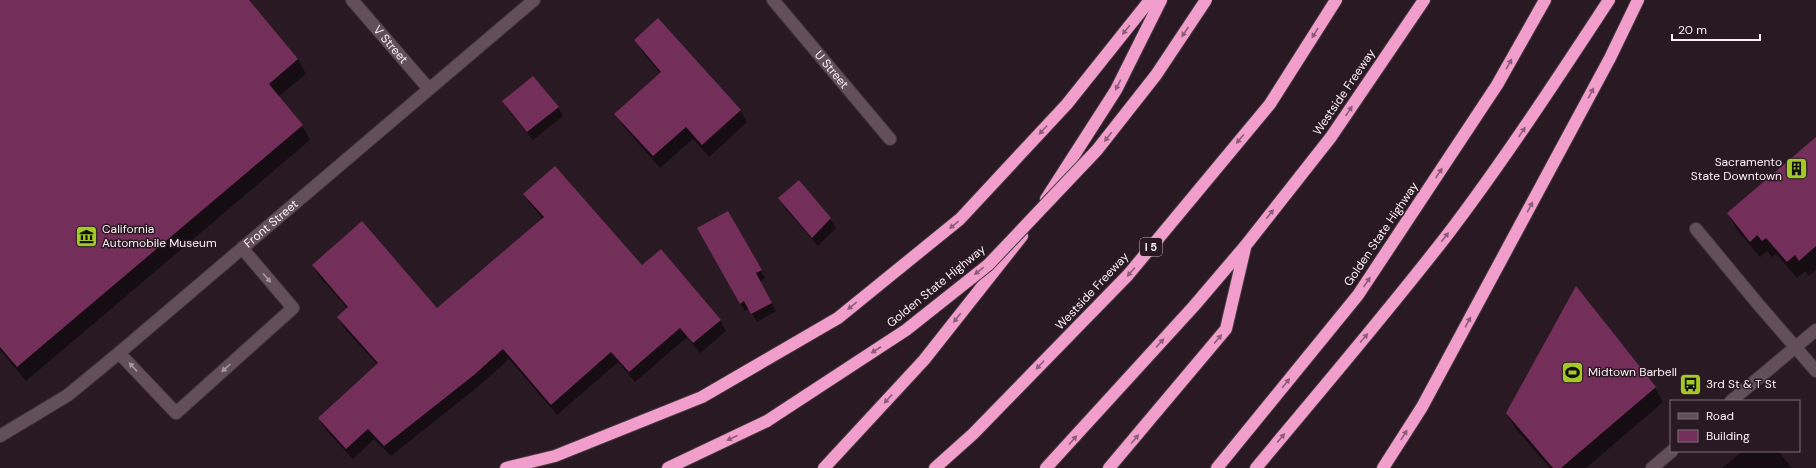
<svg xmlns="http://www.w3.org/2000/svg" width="1816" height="468" viewBox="0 0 1816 468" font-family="'DM Sans',sans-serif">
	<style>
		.shadow { fill: #0007 }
		.building { fill: #732e59 }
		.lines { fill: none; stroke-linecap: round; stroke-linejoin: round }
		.minor-casing { stroke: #45383f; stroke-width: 14 }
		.highway-casing { stroke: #45383f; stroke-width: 14 }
		.minor { stroke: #634f5a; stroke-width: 12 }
		.highway { stroke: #f19ecd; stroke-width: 12 }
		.highway-bridge-casing { stroke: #45383f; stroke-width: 14; stroke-linecap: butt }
		.highway-bridge { stroke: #f19ecd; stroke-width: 12 }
		.oneway { fill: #8d5c78 }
		.oneway2 { fill: #a897a0 }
		.labels { text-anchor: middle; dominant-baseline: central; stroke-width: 3; stroke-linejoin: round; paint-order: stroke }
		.shield { fill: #291922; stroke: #bdb0b6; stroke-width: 1 }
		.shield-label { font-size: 11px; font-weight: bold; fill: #fcf0f6 }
		.street-label { font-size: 12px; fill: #fcf0f6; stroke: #291922 }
		.poi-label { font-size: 12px; fill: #fcf0f6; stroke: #291922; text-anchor: start }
	</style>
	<rect width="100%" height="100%" fill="#291922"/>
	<g class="shadow">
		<polygon points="0,0 248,0 298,59 306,74 278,97 302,125 310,140 26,381 0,350"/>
		<polygon points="636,41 740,110 747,122 709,157 693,139 660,168 623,126 616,114 661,74 643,53"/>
		<polygon points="503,101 558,107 563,116 533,140 508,110"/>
		<polygon points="1816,138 1816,270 1809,276 1805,271 1797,278 1776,254 1772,257 1767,251 1760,257 1737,230 1728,213"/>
		<polygon points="524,194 642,266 720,320 726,331 700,353 687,337 635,382 618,362 557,415 509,359 480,385 391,456 374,439 353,459 325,429 319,418 378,365 344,328 338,317 348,309 319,276 313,266 437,310 543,219 530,204"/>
		<polygon points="779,198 830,219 836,228 818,246 784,207"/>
		<polygon points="728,212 765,278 760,282 776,311 757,322 749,308 745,311 698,229"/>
		<polygon points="1576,287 1655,388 1663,402 1586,468 1550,468 1515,428 1507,413"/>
		<polygon points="1743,451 1778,451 1792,468 1722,468"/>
	</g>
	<g class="building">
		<polygon points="0,0 249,0 298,59 269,84 303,125 17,367 0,347"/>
		<polygon points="658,18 741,110 702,145 686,127 653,156 614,114 661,72 634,40"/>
		<polygon points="533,76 559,107 527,132 502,101"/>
		<polygon points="1816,137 1816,246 1799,261 1795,255 1787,262 1766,238 1762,241 1757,235 1750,242 1727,213"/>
		<polygon points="555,166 642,265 661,249 721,320 693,343 680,328 629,372 611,352 551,405 503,349 474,375 384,446 368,429 346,449 318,418 378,363 337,317 348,307 312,265 362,221 437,308 544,217 523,194"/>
		<polygon points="799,180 831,218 812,238 778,198"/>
		<polygon points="728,211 762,270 756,273 772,303 751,314 744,301 740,304 697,228"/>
		<polygon points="1576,286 1656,387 1561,468 1553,468 1506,413"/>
	</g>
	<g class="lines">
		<defs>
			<g id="minor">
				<path id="s1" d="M352,0L429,89"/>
				<path id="s2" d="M773,0L890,139"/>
				<polyline points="1696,229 1758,304 1816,371"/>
				<polyline points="119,353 176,413 293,308 242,248"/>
				<polyline points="1731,401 1816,330"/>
				<path id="s3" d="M0,436L68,395L119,353L534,0"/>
				<polyline points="1652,468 1672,451"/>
			</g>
			<g id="highway">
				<polyline points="1046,199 1116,90 1161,0"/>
				<polyline points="506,468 555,456 702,397 838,318 960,219 1067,104 1150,0"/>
				<polyline points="668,468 767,421"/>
				<polyline points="824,468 924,360 1022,236"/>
				<polyline points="935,468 973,434 1128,275 1270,104 1336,0"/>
				<polyline points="1046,468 1194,306 1246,245 1331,137 1424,0"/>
				<polyline points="1109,468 1226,329 1245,248"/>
				<polyline points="1217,468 1358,295 1497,85 1545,0"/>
				<path d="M1256,468C1320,391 1386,314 1448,234C1505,159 1557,79 1609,0"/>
				<polyline points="1383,468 1422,407 1610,58 1638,0"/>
			</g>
		</defs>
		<use href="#minor" class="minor-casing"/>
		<use href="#highway" class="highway-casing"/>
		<use href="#minor" class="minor"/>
		<use href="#highway" class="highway"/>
		<defs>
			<polyline id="highway-bridge" points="767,421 906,330 988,265 1097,150 1156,75 1206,0"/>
		</defs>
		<use href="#highway-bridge" class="highway-bridge-casing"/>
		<use href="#highway-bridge" class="highway-bridge"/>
	</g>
	<defs><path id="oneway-solid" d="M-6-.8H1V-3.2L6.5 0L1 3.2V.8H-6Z"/></defs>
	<g class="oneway">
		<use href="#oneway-solid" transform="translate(1126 30) rotate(129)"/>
		<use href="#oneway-solid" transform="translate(1185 32) rotate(124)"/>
		<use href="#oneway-solid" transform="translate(1315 33) rotate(122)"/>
		<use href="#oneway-solid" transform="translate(1509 64) rotate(-61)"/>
		<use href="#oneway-solid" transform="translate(1118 85) rotate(117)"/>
		<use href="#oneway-solid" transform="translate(1591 93) rotate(-62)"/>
		<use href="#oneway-solid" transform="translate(1349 111) rotate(-56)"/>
		<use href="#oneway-solid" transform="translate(1043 130) rotate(133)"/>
		<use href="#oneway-solid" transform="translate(1522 132) rotate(-56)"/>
		<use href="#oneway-solid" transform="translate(1108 137) rotate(128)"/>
		<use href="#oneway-solid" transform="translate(1240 139) rotate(130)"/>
		<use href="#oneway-solid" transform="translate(1439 173) rotate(-56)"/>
		<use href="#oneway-solid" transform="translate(1530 207) rotate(-62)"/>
		<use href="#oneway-solid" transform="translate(1270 214) rotate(-52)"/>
		<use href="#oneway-solid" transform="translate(954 225) rotate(141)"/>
		<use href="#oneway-solid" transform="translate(1445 237) rotate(-52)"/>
		<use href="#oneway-solid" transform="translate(979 271) rotate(141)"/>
		<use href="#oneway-solid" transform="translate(1131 272) rotate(131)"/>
		<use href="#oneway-solid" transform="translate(1367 282) rotate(-56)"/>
		<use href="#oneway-solid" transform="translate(852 306) rotate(141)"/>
		<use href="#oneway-solid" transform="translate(957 318) rotate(128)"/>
		<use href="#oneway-solid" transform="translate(1468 322) rotate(-62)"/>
		<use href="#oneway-solid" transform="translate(1364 338) rotate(-50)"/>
		<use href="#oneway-solid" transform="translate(1218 339) rotate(-50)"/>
		<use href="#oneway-solid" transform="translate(1160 343) rotate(-48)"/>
		<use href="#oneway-solid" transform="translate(876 350) rotate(147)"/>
		<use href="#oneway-solid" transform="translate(1040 365) rotate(134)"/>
		<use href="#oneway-solid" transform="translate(1286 383) rotate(-51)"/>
		<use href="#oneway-solid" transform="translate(888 399) rotate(133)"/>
		<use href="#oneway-solid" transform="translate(1404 435) rotate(-58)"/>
		<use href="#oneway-solid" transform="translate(732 438) rotate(155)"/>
		<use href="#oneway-solid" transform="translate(1281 438) rotate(-50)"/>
		<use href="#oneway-solid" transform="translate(1135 439) rotate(-50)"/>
		<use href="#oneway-solid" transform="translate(1073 440) rotate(-48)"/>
	</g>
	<g class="oneway2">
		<use href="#oneway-solid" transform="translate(267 278) rotate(49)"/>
		<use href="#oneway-solid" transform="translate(133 367) rotate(-133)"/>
		<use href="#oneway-solid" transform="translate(226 368) rotate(138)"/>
	</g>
	<defs>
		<symbol id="building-square" viewBox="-11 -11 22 22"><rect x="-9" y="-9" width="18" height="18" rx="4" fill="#a4c825" stroke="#291922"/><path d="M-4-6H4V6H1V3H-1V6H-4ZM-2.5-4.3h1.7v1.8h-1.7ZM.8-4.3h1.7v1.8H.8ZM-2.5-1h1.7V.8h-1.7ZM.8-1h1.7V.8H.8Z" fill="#111"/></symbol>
		<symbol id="museum-square" viewBox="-11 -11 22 22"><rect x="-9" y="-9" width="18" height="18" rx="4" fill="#a4c825" stroke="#291922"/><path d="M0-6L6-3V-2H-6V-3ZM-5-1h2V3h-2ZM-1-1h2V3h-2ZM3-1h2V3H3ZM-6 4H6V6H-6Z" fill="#111"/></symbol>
		<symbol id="stadium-square" viewBox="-11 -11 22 22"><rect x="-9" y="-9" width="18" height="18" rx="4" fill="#a4c825" stroke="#291922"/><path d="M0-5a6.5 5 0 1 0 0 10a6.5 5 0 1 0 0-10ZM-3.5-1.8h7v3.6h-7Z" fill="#111"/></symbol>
		<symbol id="bus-square" viewBox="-11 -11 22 22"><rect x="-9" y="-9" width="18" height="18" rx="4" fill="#a4c825" stroke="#291922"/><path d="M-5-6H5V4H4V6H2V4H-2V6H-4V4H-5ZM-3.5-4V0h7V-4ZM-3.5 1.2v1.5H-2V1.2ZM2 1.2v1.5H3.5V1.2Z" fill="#111"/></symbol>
	</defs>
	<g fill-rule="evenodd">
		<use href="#building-square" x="1784" y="156" width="25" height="25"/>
		<use href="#museum-square" x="74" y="224" width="25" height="25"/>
		<use href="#stadium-square" x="1560" y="360" width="25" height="25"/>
		<use href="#bus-square" x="1678" y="372" width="25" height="25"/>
	</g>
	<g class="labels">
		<rect class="shield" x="1140" y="238" width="22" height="18" rx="3"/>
		<g class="shield-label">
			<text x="1151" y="247">I 5</text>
		</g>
		<g class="street-label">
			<text stroke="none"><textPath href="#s1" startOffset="59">V Street</textPath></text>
			<text stroke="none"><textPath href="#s2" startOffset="91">U Street</textPath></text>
			<text transform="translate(1344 92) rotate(-56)">Westside Freeway</text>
			<text stroke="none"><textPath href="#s3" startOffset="345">Front Street</textPath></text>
			<text transform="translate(1381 234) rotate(-56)">Golden State Highway</text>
			<text transform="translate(936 286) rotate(-39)">Golden State Highway</text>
			<text transform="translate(1092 291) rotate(-47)">Westside Freeway</text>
		</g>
		<g class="poi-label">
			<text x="1782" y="162" text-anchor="end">Sacramento<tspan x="1782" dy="14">State Downtown</tspan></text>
			<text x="102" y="229">California<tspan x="102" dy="14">Automobile Museum</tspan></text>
			<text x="1588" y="372">Midtown Barbell</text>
			<text x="1706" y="384">3rd St &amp; T St</text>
		</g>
	</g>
	<rect x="1670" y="400" width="130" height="52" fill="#291922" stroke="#7d6f77"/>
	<rect x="1678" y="413" width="20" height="6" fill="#634f5a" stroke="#7d6f77"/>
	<text x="1706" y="420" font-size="12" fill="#fcf0f6">Road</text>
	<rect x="1678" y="430" width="20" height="12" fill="#732e59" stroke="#7d6f77"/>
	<text x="1706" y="440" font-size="12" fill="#fcf0f6">Building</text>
	<path d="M1672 34v6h88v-6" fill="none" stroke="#fcf0f6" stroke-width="2"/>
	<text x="1678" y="34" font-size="12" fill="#fcf0f6" stroke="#291922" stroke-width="3" paint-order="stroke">20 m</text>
</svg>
